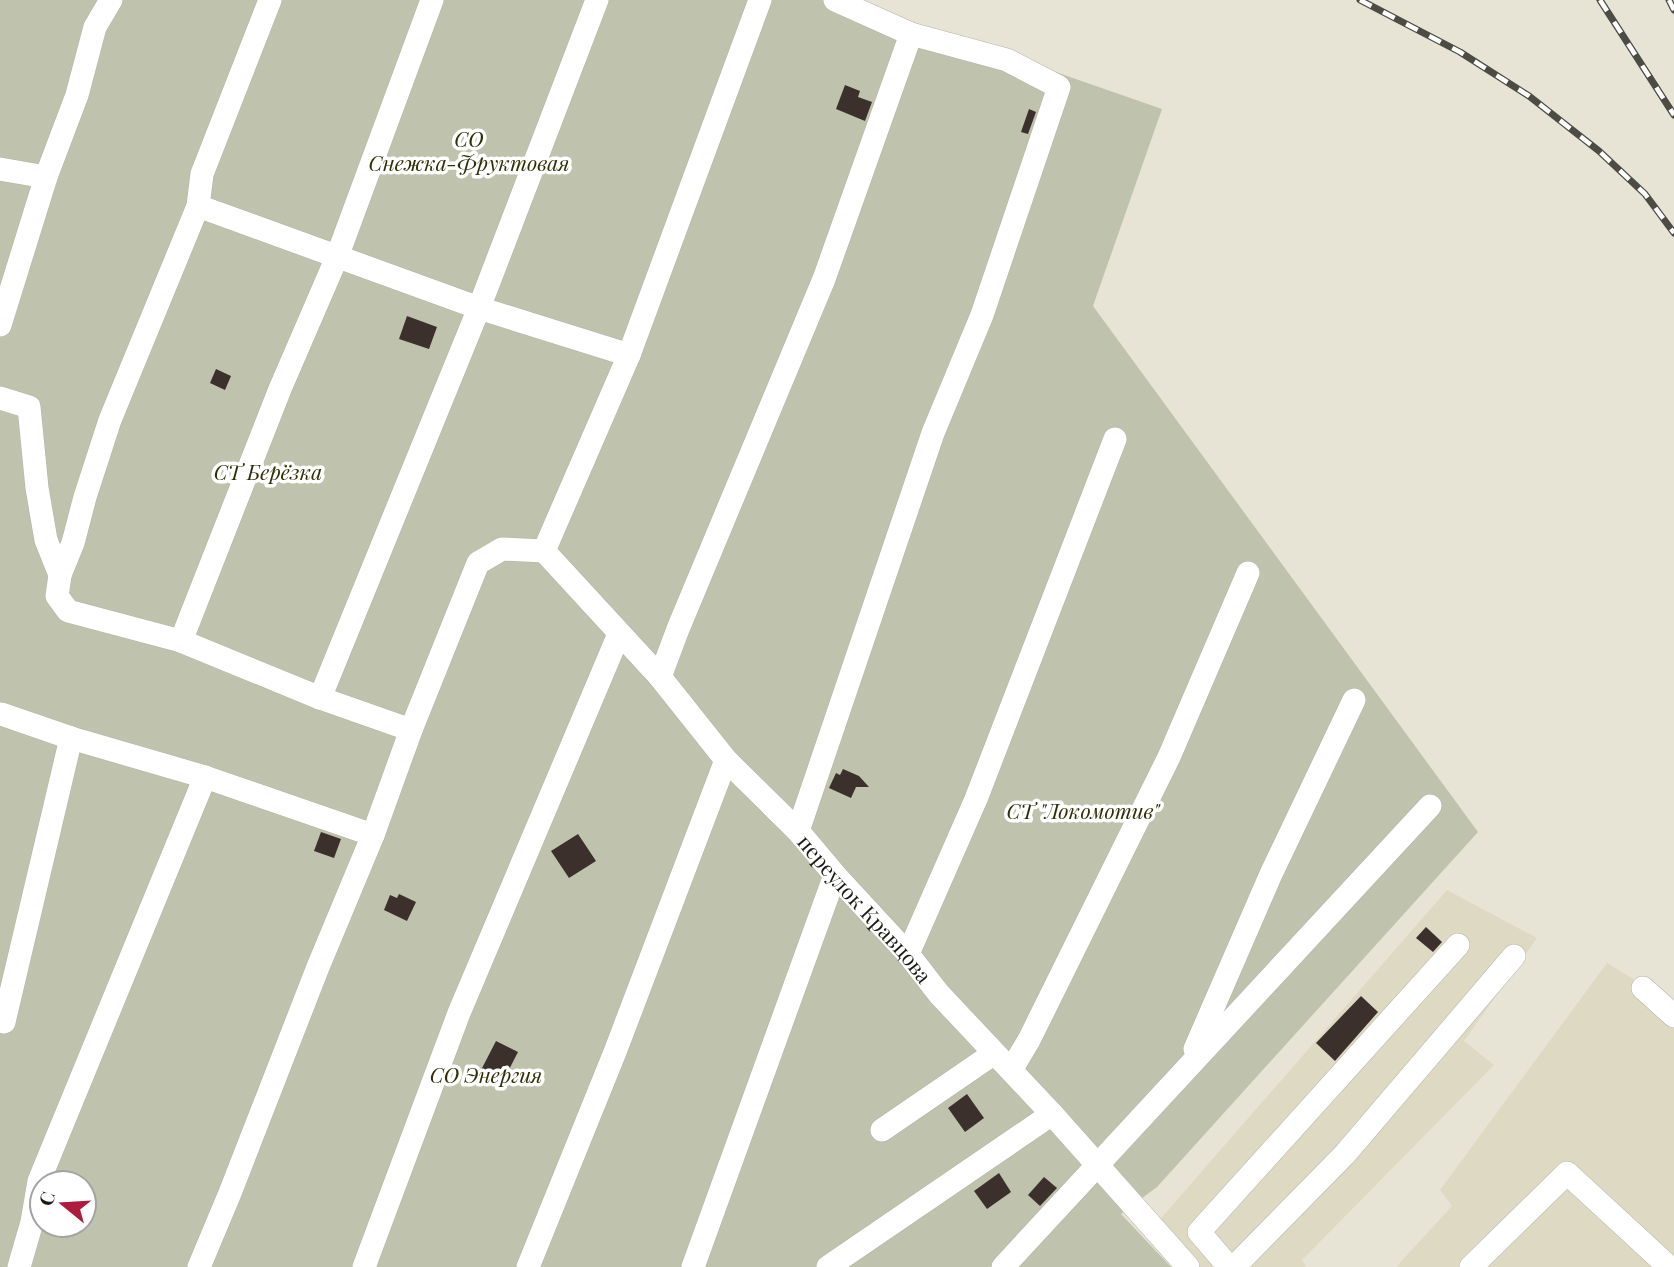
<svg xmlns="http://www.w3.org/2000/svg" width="1674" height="1267" viewBox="0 0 1674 1267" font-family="'Playfair Display',serif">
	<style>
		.built { fill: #ded9c3 }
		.green { fill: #bfc2ad; fill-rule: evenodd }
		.building { fill: #3b302b }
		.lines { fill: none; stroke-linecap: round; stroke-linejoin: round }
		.minor-casing { stroke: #b6b3a5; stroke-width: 24 }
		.minor { stroke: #fff; stroke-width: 23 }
		.rail-casing { stroke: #4c4b44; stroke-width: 7 }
		.rail { stroke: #fff; stroke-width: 4.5; stroke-dasharray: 13; stroke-linecap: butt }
		.labels { text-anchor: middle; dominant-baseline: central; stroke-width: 7; stroke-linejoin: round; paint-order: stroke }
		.park-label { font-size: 21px; font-style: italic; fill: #2d3005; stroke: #fff }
		.street-label { font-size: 21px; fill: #1c1b16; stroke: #fff }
	</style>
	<rect width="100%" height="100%" fill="#e7e4d6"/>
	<g class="built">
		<polygon points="1447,890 1537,938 1464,1041 1494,1065 1302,1260 1306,1267 1193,1267 1156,1224"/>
		<polygon points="1607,963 1674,1004 1674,1267 1396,1267 1452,1206 1440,1190"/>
	</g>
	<path class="green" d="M0,0H849L1162,109L1093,306L1478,832L1157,1187L1121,1214L1171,1267H0ZM42,1183H84V1225H42Z"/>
	<g class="building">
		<polygon points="845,85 860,91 858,97 872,102 865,121 836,109"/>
		<polygon points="1029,109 1036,112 1028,134 1021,132"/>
		<polygon points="407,316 437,327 429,349 399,339"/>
		<polygon points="216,369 231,376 225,390 210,383"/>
		<polygon points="843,769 859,776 869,787 856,787 851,798 829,788 836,773 840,775"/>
		<polygon points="321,832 341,839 334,858 314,851"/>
		<polygon points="578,834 596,861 569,878 551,851"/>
		<polygon points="399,894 416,902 407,921 384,910 390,895 397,898"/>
		<polygon points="1426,927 1442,942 1433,952 1416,938"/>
		<polygon points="1361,996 1378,1012 1335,1061 1316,1043"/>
		<polygon points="496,1041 518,1052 501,1085 479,1074"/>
		<polygon points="967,1094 984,1118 965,1132 948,1108"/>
		<polygon points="999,1173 1011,1192 987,1209 974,1191"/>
		<polygon points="1044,1177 1057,1188 1040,1206 1028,1195"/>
	</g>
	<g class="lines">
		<defs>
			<g id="minor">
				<polyline points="270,0 202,174 198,206 110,420 85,497 73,543 60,575 57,596 68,611 181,641 320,698 411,730"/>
				<polyline points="0,169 46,177"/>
				<polyline points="198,206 479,308 629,355"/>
				<polyline points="0,325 46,177 77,95 95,27 111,0"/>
				<polyline points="0,398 29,407 37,488 46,540 60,575"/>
				<path id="s1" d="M544,551L660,677L726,760L798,831L835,875L908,954L939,994L1052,1114L1188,1267"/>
				<polyline points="544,551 629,355 760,0"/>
				<polyline points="181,641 280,389 337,257 432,0"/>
				<polyline points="660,677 678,629 824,279 911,34"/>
				<polyline points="320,698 479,308 597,0"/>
				<polyline points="1,714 71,738 205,777 373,835"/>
				<polyline points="798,831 933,433 982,315 1059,87 1007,60 911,34 835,0"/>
				<polyline points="908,954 976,799 1115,439"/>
				<polyline points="1643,988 1674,1016"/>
				<polyline points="4,1022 71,738"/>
				<polyline points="1195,1049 1271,874 1354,700"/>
				<polyline points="1011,1070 1029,1040 1169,757 1248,573"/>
				<polyline points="882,1130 993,1054"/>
				<polyline points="19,1267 32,1222 39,1181 205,777"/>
				<polyline points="199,1267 230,1193 318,967 373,835 411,730 478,563 502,549 544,551"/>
				<polyline points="364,1267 459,1013 619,634"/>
				<polyline points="528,1267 615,1052 726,760"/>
				<polyline points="693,1267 835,875"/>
				<polyline points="828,1267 1052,1114"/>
				<polyline points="1003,1267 1430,806"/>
				<polyline points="1229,1267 1199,1232 1458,945"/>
				<polyline points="1234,1267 1345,1154 1514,956"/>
				<polyline points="1471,1267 1567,1173 1669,1267"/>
			</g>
		</defs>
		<use href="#minor" class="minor-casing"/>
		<use href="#minor" class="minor"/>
		<defs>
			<g id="rail">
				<polyline points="1360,0 1460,52 1529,96 1599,151 1645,194 1674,233"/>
				<polyline points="1600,0 1674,115"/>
				<polyline points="1669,0 1674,10"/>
			</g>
		</defs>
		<use href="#rail" class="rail-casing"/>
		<use href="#rail" class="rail"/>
	</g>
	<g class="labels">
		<g class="park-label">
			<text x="469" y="138">СО<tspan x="469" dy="24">Снежка-Фруктовая</tspan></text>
			<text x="268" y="471">СТ Берёзка</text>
			<text x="1083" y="810">СТ "Локомотив"</text>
			<text x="486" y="1074">СО Энергия</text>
		</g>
		<g class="street-label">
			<text stroke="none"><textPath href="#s1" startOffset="481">переулок Кравцова</textPath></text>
		</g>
	</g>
	<g transform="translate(63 1204) rotate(288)"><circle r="33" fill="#ffffff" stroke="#a4a4a2" stroke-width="2"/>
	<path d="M0-5L12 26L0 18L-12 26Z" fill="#af1b3c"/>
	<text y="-10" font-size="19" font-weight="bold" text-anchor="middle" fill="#1c1b16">С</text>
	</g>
</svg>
